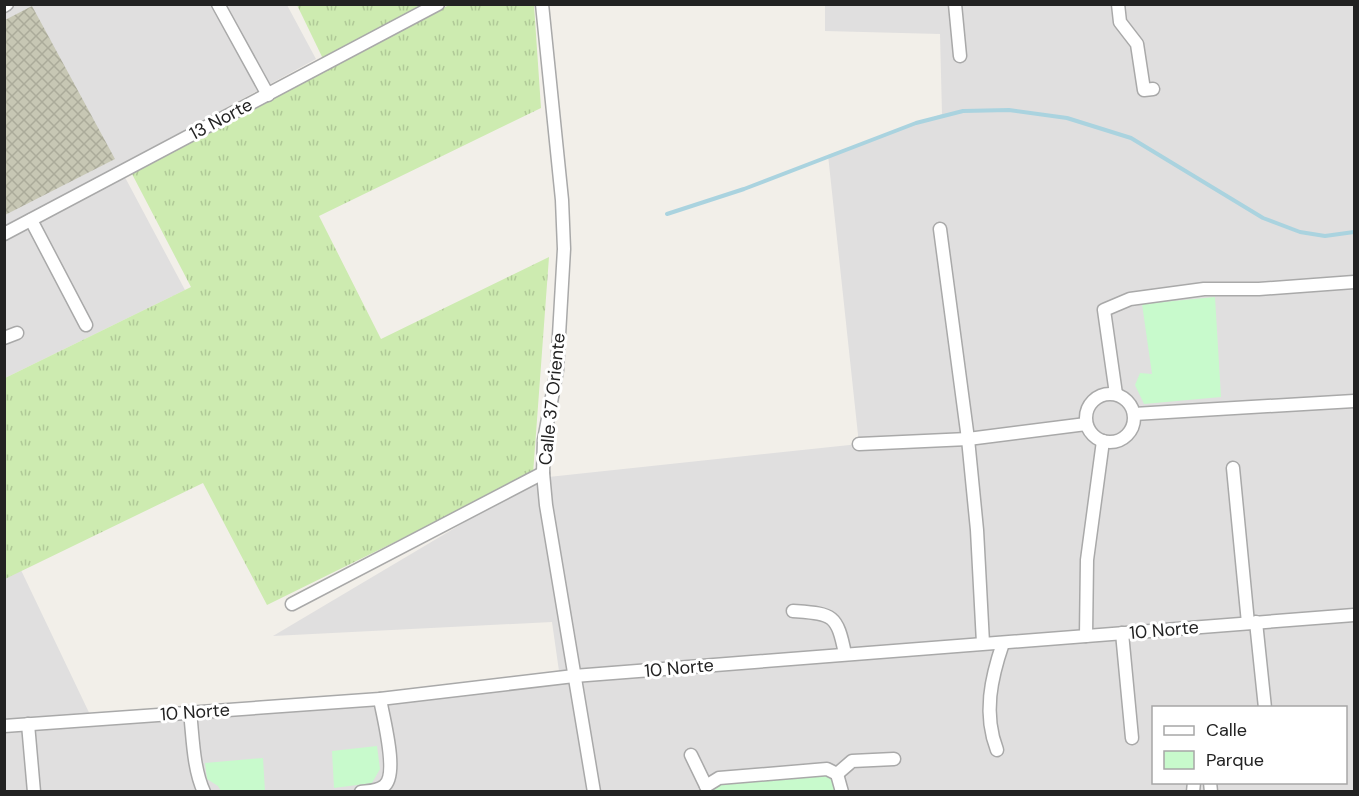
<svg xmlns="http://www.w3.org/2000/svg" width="1359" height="796" viewBox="0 0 1359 796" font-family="'DM Sans',sans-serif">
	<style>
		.residential { fill: #e0dfdf; fill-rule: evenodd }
		.construction { fill: url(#construction-cross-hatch) }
		.grass { fill: url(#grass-tufts) }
		.park { fill: #c8facc }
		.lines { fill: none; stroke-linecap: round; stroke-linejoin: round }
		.stream { stroke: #aad3df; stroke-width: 4 }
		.minor-casing { stroke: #a9a9a9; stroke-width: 15 }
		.minor { stroke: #fff; stroke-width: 12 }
		.labels { text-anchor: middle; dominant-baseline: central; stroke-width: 6; stroke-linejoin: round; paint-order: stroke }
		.street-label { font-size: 18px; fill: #222; stroke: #fff }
	</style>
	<defs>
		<pattern id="construction-cross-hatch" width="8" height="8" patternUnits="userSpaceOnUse" patternTransform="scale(1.5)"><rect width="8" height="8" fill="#c7c7b4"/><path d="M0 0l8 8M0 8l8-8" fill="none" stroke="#abab9a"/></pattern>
		<pattern id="grass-tufts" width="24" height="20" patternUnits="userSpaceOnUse" patternTransform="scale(1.5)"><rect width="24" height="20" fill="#cdebb0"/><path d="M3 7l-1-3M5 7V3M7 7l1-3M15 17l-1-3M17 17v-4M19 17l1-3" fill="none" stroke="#b0c997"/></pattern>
	</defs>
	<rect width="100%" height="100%" fill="#f2efe9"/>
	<g class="residential">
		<polygon points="5,5 287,5 316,59 119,166 185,290 5,378"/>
		<path d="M825,5H1354V791L5,792V576L20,568L94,723L560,678L552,622L273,636L539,478L859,444L828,155L942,114L940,34L825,31ZM1154,708H1346V782H1154Z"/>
	</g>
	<polygon class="construction" points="32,6 115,159 5,215 5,20"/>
	<g class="grass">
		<polygon points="297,5 436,5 326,65"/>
		<polygon points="449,5 534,5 541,108 319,216 381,339 549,257 533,474 267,605 203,483 5,579 5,378 191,287 132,174"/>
	</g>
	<g class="park">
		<polygon points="1215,297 1221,397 1144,404 1135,385 1140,373 1152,374 1142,304"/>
		<polygon points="377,746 380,769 372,783 334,788 332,751"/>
		<polygon points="263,758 265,791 221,791 218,786 207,779 205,763"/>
		<polygon points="827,769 842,792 704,792 712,781"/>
	</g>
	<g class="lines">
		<polyline class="stream" points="667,214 744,189 916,123 963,111 1009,110 1067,118 1131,138 1263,218 1300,232 1325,236 1354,232"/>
		<defs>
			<g id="minor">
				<polyline points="218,4 268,95"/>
				<polyline points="542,4 562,200 564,249 557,370 544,440 543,473 546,505 594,792"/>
				<polyline points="955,4 960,56"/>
				<polyline points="1118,4 1120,22 1137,44 1144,90 1153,89"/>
				<polyline points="4,6 7,4"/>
				<polyline points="31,220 86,325"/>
				<polyline points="940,229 968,439 977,530 983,643"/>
				<polyline points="4,234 438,4"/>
				<polyline points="4,338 17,333"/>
				<circle cx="1110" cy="418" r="24"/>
				<polyline points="1116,394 1104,310 1130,299 1204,289 1259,289 1354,282"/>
				<polyline points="1134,414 1354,401"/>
				<polyline points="859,444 968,439 1086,424"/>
				<polyline points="1233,468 1248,623"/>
				<polyline points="292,604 543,473"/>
				<path d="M793,611C832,614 837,613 845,654"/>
				<polyline points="1256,622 1265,708"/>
				<polyline points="1122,633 1132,738"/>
				<polyline points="1086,636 1087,560 1103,441"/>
				<path d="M190,712C193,738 193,768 204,792"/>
				<polyline points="28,724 34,792"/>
				<polyline points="4,726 380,699 574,676 1354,615"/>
				<path d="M997,750C983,714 991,678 1003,643"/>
				<polyline points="691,755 706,786"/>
				<polyline points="837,774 842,792"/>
				<polyline points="1210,782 1211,792"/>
				<polyline points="706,786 719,778 827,769 837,774 852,761 894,759"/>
				<path d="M361,792C368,791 378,791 384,786C399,775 383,717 380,699"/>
				<polyline points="1193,792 1194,782"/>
			</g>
		</defs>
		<use href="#minor" class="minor-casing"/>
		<use href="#minor" class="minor"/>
	</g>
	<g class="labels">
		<g class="street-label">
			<text transform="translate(221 119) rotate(-28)">13 Norte</text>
			<text transform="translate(552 399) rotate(-84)">Calle 37 Oriente</text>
			<text transform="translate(1164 630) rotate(-5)">10 Norte</text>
			<text transform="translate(679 668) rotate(-5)">10 Norte</text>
			<text transform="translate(195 712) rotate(-4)">10 Norte</text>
		</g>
	</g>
	<rect width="1359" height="796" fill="none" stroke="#222222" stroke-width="12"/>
	<rect x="1152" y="706" width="195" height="78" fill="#ffffff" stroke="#a7a7a7" stroke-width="1.5"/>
	<rect x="1164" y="726" width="30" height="9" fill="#ffffff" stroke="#a7a7a7" stroke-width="1.5"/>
	<text x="1206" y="736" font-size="18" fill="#222222">Calle</text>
	<rect x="1164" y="751" width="30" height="18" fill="#c8facc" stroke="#a7a7a7" stroke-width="1.5"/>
	<text x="1206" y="766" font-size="18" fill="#222222">Parque</text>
</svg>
